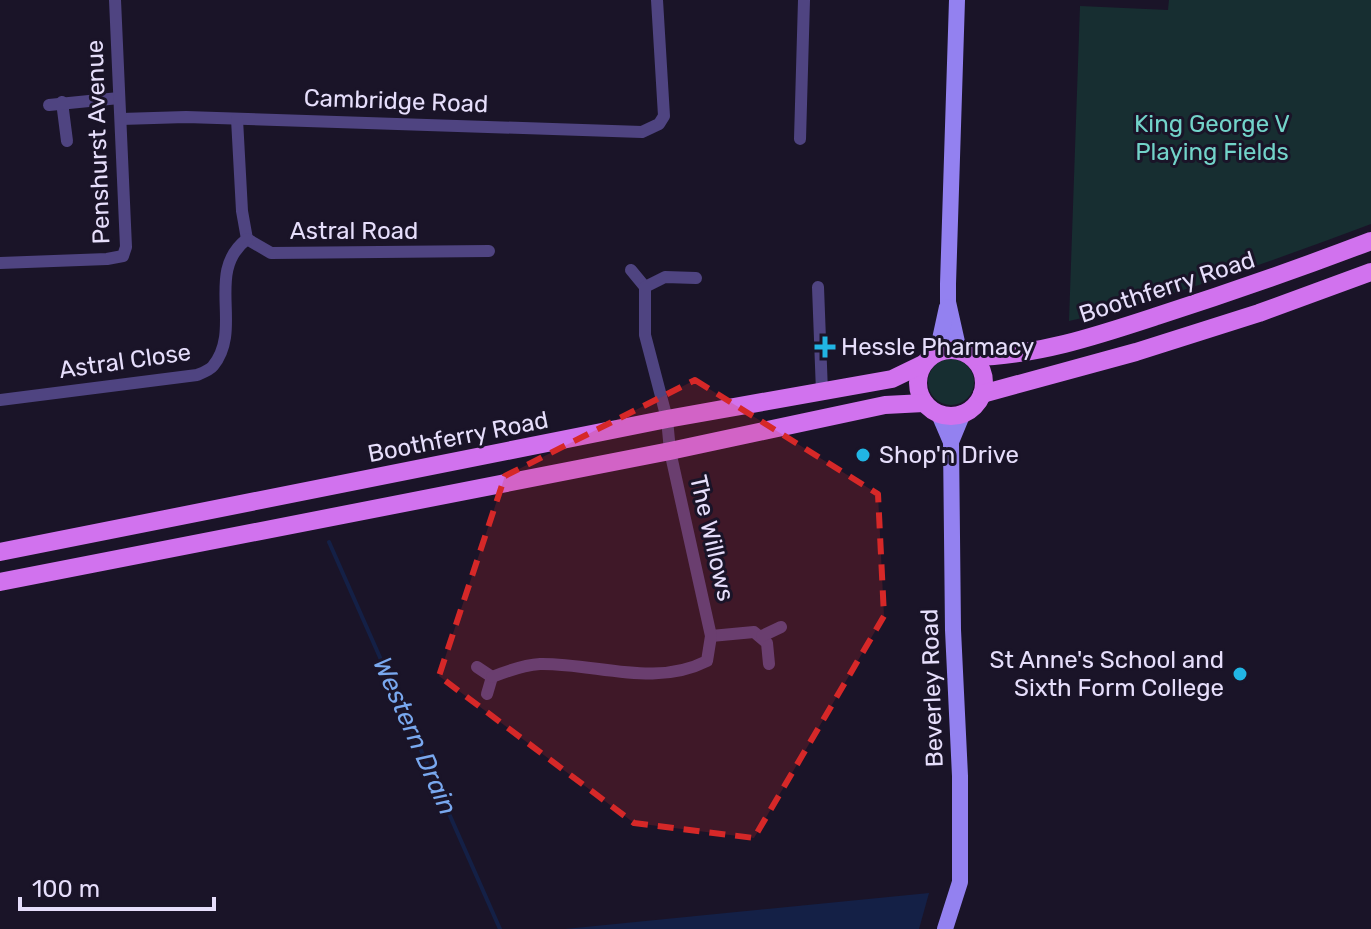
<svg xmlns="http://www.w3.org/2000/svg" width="1371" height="929" viewBox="0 0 1371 929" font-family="Rubik,sans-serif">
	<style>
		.green { fill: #172e31 }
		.water { fill: #142046 }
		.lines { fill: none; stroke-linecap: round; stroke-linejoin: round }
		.stream { stroke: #142046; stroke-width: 4 }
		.street { stroke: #4f4481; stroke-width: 12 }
		.secondary { stroke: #9381f0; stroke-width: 16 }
		.primary { stroke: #d172ee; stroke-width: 18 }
		.marked { fill: #d62828; fill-opacity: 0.2; stroke: #d62828; stroke-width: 6; stroke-dasharray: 16 10; stroke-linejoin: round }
		.poi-dot { fill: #21b5e4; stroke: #1a1428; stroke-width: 3 }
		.labels { text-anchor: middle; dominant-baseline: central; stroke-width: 6; stroke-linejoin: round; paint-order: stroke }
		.street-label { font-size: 24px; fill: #e6defb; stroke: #1a1428 }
		.park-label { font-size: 24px; fill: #72d3c9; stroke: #1a1428 }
		.poi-label { font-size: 24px; fill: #e6defb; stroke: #1a1428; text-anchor: start }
		.water-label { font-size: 26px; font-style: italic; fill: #79a8ef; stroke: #1a1428 }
	</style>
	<rect width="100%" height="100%" fill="#1a1428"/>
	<g class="green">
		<path d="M1169,0H1371V224C1271,261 1172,298 1069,321L1080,6L1168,10Z"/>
		<circle cx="951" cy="382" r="23"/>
	</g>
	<polygon class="water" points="929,893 919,929 565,929"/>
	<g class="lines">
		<polyline class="stream" points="329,542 500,929"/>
		<g class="street">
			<polyline points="62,102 67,141"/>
			<polyline points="49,105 119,98"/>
			<polyline points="121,119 186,117 642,132 659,124 664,116 657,0"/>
			<polyline points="237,119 242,211 247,239"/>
			<polyline points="800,139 804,0"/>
			<polyline points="247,239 271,253 489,251"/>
			<polyline points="0,263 107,259 123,256 126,247 115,0"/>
			<polyline points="631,270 645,287"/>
			<polyline points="818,287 822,392"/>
			<path d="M0,400L197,375C202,373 210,370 213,366C244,328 204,272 247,239"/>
			<polyline points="711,636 754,632 767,643 769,664"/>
			<polyline points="762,636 781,627"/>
			<polyline points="477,667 492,677 487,694"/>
			<path d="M492,677C507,671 524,665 540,664C596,663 654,688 707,661L711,636L670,451L667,419L645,335V287L665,277L696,278"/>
		</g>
		<g class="secondary">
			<polyline points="957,0 948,284 948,302 959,351"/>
			<polyline points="937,353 947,307"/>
			<polyline points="939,414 951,442 953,630 960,776 960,882 945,929"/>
			<polyline points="951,442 963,413"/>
		</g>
		<g class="primary">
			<circle cx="951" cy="383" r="33"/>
			<path d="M972,357C1036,356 1096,336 1157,316C1229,293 1300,268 1371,241"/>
			<polyline points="982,394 1136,352 1259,313 1371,272"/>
			<polyline points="0,552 667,419 892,379 923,364"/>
			<polyline points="0,582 670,451 885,405 924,403"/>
		</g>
	</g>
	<path class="marked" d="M695,380L878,494L884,616L754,838L634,823L439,676L505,476Z"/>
	<g class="poi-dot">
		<path d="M821 335h8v8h8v8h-8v8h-8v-8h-8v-8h8z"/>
		<circle cx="863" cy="455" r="8"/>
		<circle cx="1240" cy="674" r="8"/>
	</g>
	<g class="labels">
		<g class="street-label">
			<text transform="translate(396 101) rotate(2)">Cambridge Road</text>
			<text transform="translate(98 142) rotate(-92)">Penshurst Avenue</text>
			<text x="354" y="231">Astral Road</text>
			<text transform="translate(1167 287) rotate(-18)">Boothferry Road</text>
			<text transform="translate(125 361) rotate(-8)">Astral Close</text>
			<text transform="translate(458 437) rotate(-11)">Boothferry Road</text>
			<text transform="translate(712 538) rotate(77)">The Willows</text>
			<text transform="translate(932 688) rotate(-92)">Beverley Road</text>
		</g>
		<g class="park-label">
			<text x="1212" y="124">King George V<tspan x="1212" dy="28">Playing Fields</tspan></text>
		</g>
		<g class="poi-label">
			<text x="841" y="347">Hessle Pharmacy</text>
			<text x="879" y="455">Shop'n Drive</text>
			<text x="1224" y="660" text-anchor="end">St Anne's School and<tspan x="1224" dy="28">Sixth Form College</tspan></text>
		</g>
		<g class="water-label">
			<text transform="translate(415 736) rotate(66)">Western Drain</text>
		</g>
	</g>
	<path d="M20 897v12h194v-12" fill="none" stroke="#e6defb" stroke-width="4"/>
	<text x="32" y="897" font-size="24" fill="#e6defb" stroke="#1a1428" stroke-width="6" paint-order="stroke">100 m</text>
</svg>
